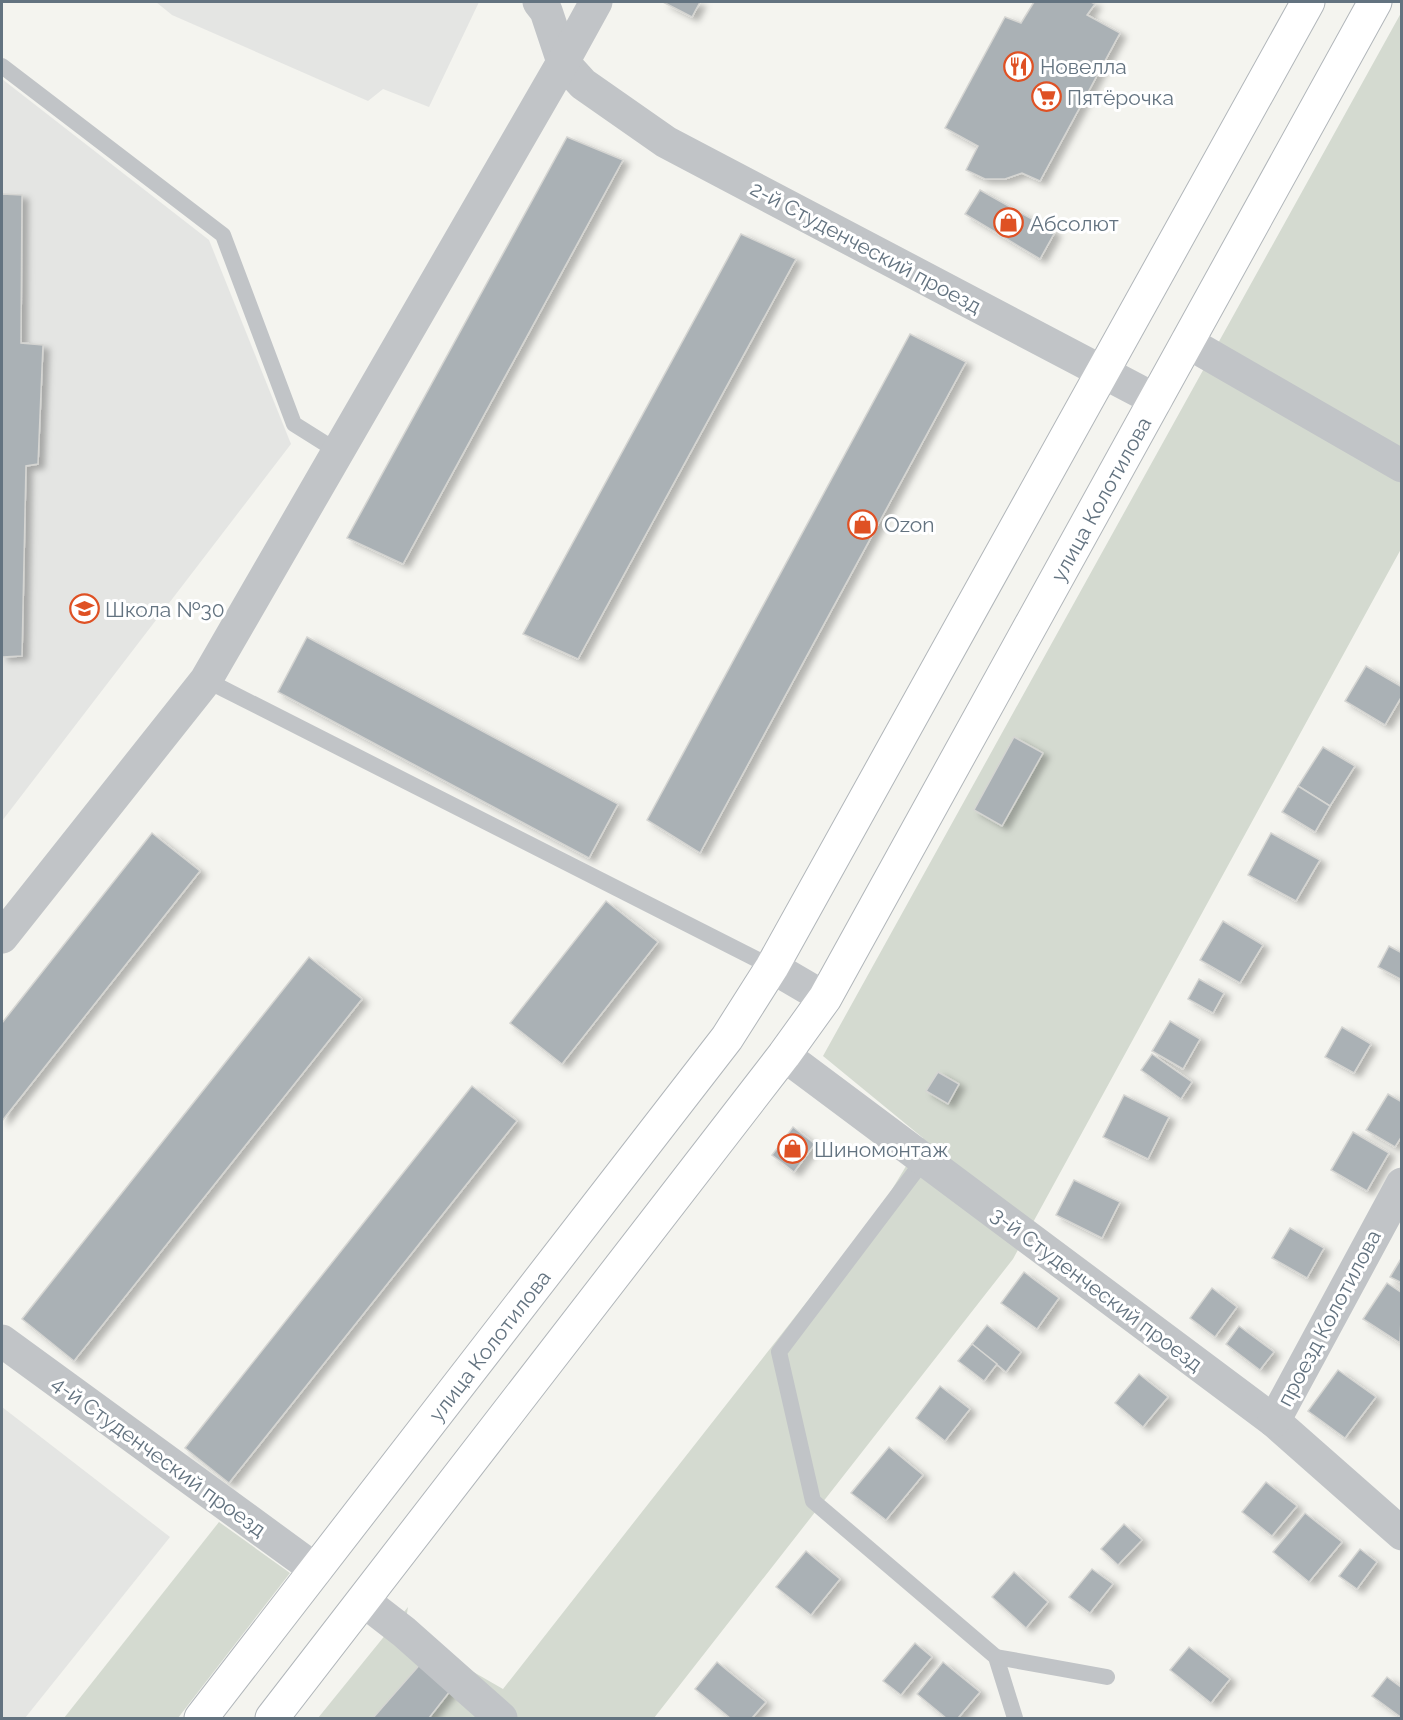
<svg xmlns="http://www.w3.org/2000/svg" width="1403" height="1720" viewBox="0 0 1403 1720" font-family="Raleway,sans-serif">
	<style>
		.built { fill: #e4e5e3 }
		.green { fill: #d4dad0 }
		.building { fill: #aab1b5; stroke: #d5d5d2; stroke-width: 1.5; filter: url(#shadow) }
		.lines { fill: none; stroke-linecap: round; stroke-linejoin: round }
		.secondary-casing { stroke: #b1b6ba; stroke-width: 35 }
		.service { stroke: #c1c4c7; stroke-width: 16 }
		.minor { stroke: #c1c4c7; stroke-width: 33 }
		.secondary { stroke: #fff; stroke-width: 33 }
		.labels { text-anchor: middle; dominant-baseline: central; stroke-width: 6; stroke-linejoin: round; paint-order: stroke }
		.poi-label { font-size: 21px; fill: #637380; stroke: #fff; text-anchor: start }
		.street-label { font-size: 21px; fill: #637380; stroke: #fff }
	</style>
	<defs>
		<filter id="shadow"><feDropShadow dx="6" dy="4" stdDeviation="3" flood-color="#0004"/></filter>
	</defs>
	<rect width="100%" height="100%" fill="#f4f4ef"/>
	<g class="built">
		<polygon points="156,2 479,2 429,107 383,89 368,101 172,15"/>
		<polygon points="2,79 209,240 291,444 2,821"/>
		<polygon points="2,1407 170,1537 25,1718 2,1718"/>
	</g>
	<g class="green">
		<polygon points="1401,13 1401,549 1013,1259 654,1718 318,1718 408,1607 404,1632 503,1689 882,1206 923,1138 823,1056"/>
		<polygon points="219,1522 290,1573 178,1718 64,1718"/>
	</g>
	<g class="building">
		<polygon points="663,2 700,2 692,17"/>
		<polygon points="1034,2 1091,2 1095,4 1087,15 1120,33 1040,181 1022,173 1005,179 985,179 966,170 978,146 945,128 1005,17 1021,23"/>
		<polygon points="567,137 623,160 403,564 347,538"/>
		<polygon points="980,190 1055,232 1040,259 965,214"/>
		<polygon points="2,194 22,195 21,343 43,345 38,464 26,466 22,656 2,657"/>
		<polygon points="741,234 796,259 578,659 523,634"/>
		<polygon points="910,334 966,362 700,853 647,820"/>
		<polygon points="307,637 618,804 589,858 278,692"/>
		<polygon points="1366,666 1402,687 1402,696 1385,725 1345,701"/>
		<polygon points="1014,737 1043,753 1002,826 974,810"/>
		<polygon points="1323,747 1355,766 1330,806 1298,786"/>
		<polygon points="1298,786 1330,806 1315,832 1282,812"/>
		<polygon points="152,833 200,871 2,1121 2,1023"/>
		<polygon points="1271,833 1320,860 1296,901 1248,875"/>
		<polygon points="606,901 658,942 562,1064 510,1023"/>
		<polygon points="1223,921 1263,945 1240,983 1200,960"/>
		<polygon points="1389,946 1402,953 1402,980 1378,967"/>
		<polygon points="309,957 362,999 74,1361 22,1319"/>
		<polygon points="1199,979 1224,993 1213,1013 1188,999"/>
		<polygon points="1170,1021 1200,1039 1183,1069 1152,1051"/>
		<polygon points="1342,1027 1371,1044 1354,1073 1325,1057"/>
		<polygon points="1152,1054 1192,1082 1181,1099 1141,1070"/>
		<polygon points="938,1072 959,1084 948,1104 926,1091"/>
		<polygon points="472,1086 517,1121 229,1483 185,1448"/>
		<polygon points="1388,1094 1402,1102 1402,1136 1395,1147 1366,1130"/>
		<polygon points="1124,1095 1169,1117 1148,1159 1103,1137"/>
		<polygon points="793,1127 815,1144 794,1172 772,1155"/>
		<polygon points="1353,1132 1389,1153 1367,1191 1331,1170"/>
		<polygon points="1074,1180 1120,1202 1102,1238 1056,1215"/>
		<polygon points="1290,1228 1324,1248 1307,1278 1272,1258"/>
		<polygon points="1402,1257 1402,1283 1390,1277"/>
		<polygon points="1024,1272 1059,1298 1037,1329 1001,1303"/>
		<polygon points="1387,1283 1402,1293 1400,1343 1363,1319"/>
		<polygon points="1212,1288 1237,1307 1215,1337 1190,1318"/>
		<polygon points="987,1325 1021,1352 1006,1372 972,1344"/>
		<polygon points="1239,1326 1274,1352 1260,1370 1226,1344"/>
		<polygon points="972,1344 997,1364 984,1381 958,1361"/>
		<polygon points="1338,1370 1376,1397 1345,1438 1308,1411"/>
		<polygon points="1139,1374 1168,1397 1143,1427 1115,1403"/>
		<polygon points="940,1386 970,1409 945,1441 916,1418"/>
		<polygon points="889,1447 923,1475 886,1520 851,1493"/>
		<polygon points="1266,1482 1297,1506 1272,1536 1242,1512"/>
		<polygon points="1305,1513 1342,1542 1309,1582 1273,1552"/>
		<polygon points="1124,1524 1142,1540 1118,1565 1101,1549"/>
		<polygon points="1360,1549 1377,1562 1357,1589 1339,1576"/>
		<polygon points="806,1551 840,1579 811,1615 776,1587"/>
		<polygon points="1092,1569 1113,1584 1090,1613 1069,1597"/>
		<polygon points="1014,1572 1048,1602 1026,1628 992,1597"/>
		<polygon points="915,1643 932,1657 901,1695 883,1681"/>
		<polygon points="1189,1647 1230,1679 1211,1703 1170,1670"/>
		<polygon points="423,1661 454,1686 429,1718 373,1718"/>
		<polygon points="717,1662 766,1702 752,1718 730,1718 695,1689"/>
		<polygon points="943,1662 980,1692 958,1718 946,1718 917,1694"/>
		<polygon points="1387,1677 1402,1688 1402,1718 1372,1696"/>
	</g>
	<g class="lines">
		<defs>
			<g id="secondary">
				<path id="s1" d="M201,1718L727,1038L772,967L1308,2"/>
				<path id="s2" d="M272,1718L784,1055L825,998L1375,2"/>
			</g>
		</defs>
		<use href="#secondary" class="secondary-casing"/>
		<g class="service">
			<polyline points="2,66 223,235 294,424 337,451"/>
			<polyline points="206,680 772,967"/>
			<polyline points="924,1160 779,1352 813,1501 996,1657 1015,1718"/>
			<polyline points="996,1657 1107,1677"/>
		</g>
		<g class="minor">
			<polyline points="539,2 546,11 563,62 583,84 666,142 1156,400"/>
			<polyline points="1187,342 1402,466"/>
			<polyline points="2,937 206,680 563,62 596,2"/>
			<polyline points="772,967 825,998"/>
			<polyline points="784,1055 1274,1421 1402,1534"/>
			<polyline points="2,1341 316,1570"/>
			<polyline points="1274,1421 1402,1184"/>
			<polyline points="364,1601 404,1632 501,1718"/>
		</g>
		<use href="#secondary" class="secondary"/>
	</g>
	<defs>
		<symbol id="restaurant-ring" viewBox="-11 -11 22 22"><circle r="9.5" fill="#fff" stroke="#df5124" stroke-width="1.5"/><path d="M-5-6h1v4h1v-4h1v4h1v-4h1v5L-1.5 .5V6h-2V.5L-5-1ZM5-6V6H3V1.5H1.5Q1.5-4 5-6Z" fill="#df5124"/></symbol>
		<symbol id="supermarket-ring" viewBox="-11 -11 22 22"><circle r="9.5" fill="#fff" stroke="#df5124" stroke-width="1.5"/><path d="M-6-5.5h2.5l.6 2H6L4.5 2H-2.5L-4.4-4H-6ZM-1.5 3.2a1.3 1.3 0 1 0 .1 0ZM3 3.2a1.3 1.3 0 1 0 .1 0Z" fill="#df5124"/></symbol>
		<symbol id="shop-ring" viewBox="-11 -11 22 22"><circle r="9.5" fill="#fff" stroke="#df5124" stroke-width="1.5"/><path d="M-5-2.5h2.3a2.7 3.5 0 0 1 5.4 0H5L5.5 6h-11ZM-1.5-2.5h3a1.5 2.3 0 0 0-3 0Z" fill="#df5124"/></symbol>
		<symbol id="school-ring" viewBox="-11 -11 22 22"><circle r="9.5" fill="#fff" stroke="#df5124" stroke-width="1.5"/><path d="M0-5L7-2L0 1L-7-2ZM-4 1L0 2.5L4 1V4Q0 6-4 4Z" fill="#df5124"/></symbol>
	</defs>
	<g fill-rule="evenodd">
		<use href="#restaurant-ring" x="1002" y="50" width="33" height="33"/>
		<use href="#supermarket-ring" x="1030" y="80" width="33" height="33"/>
		<use href="#shop-ring" x="992" y="206" width="33" height="33"/>
		<use href="#shop-ring" x="846" y="508" width="33" height="33"/>
		<use href="#school-ring" x="68" y="592" width="33" height="33"/>
		<use href="#shop-ring" x="776" y="1132" width="33" height="33"/>
	</g>
	<g class="labels">
		<g class="poi-label">
			<text x="1040" y="66">Новелла</text>
			<text x="1067" y="97">Пятёрочка</text>
			<text x="1030" y="223">Абсолют</text>
			<text x="884" y="524">Ozon</text>
			<text x="105" y="609">Школа №30</text>
			<text x="814" y="1149">Шиномонтаж</text>
		</g>
		<g class="street-label">
			<text transform="translate(866 247) rotate(28)">2-й Студенческий проезд</text>
			<text stroke="none"><textPath href="#s2" startOffset="1478">улица Колотилова</textPath></text>
			<text transform="translate(1097 1289) rotate(37)">3-й Студенческий проезд</text>
			<text transform="translate(1329 1318) rotate(-62)">проезд Колотилова</text>
			<text stroke="none"><textPath href="#s1" startOffset="471">улица Колотилова</textPath></text>
			<text transform="translate(159 1456) rotate(36)">4-й Студенческий проезд</text>
		</g>
	</g>
	<rect width="1403" height="1720" fill="none" stroke="#637380" stroke-width="6"/>
</svg>
